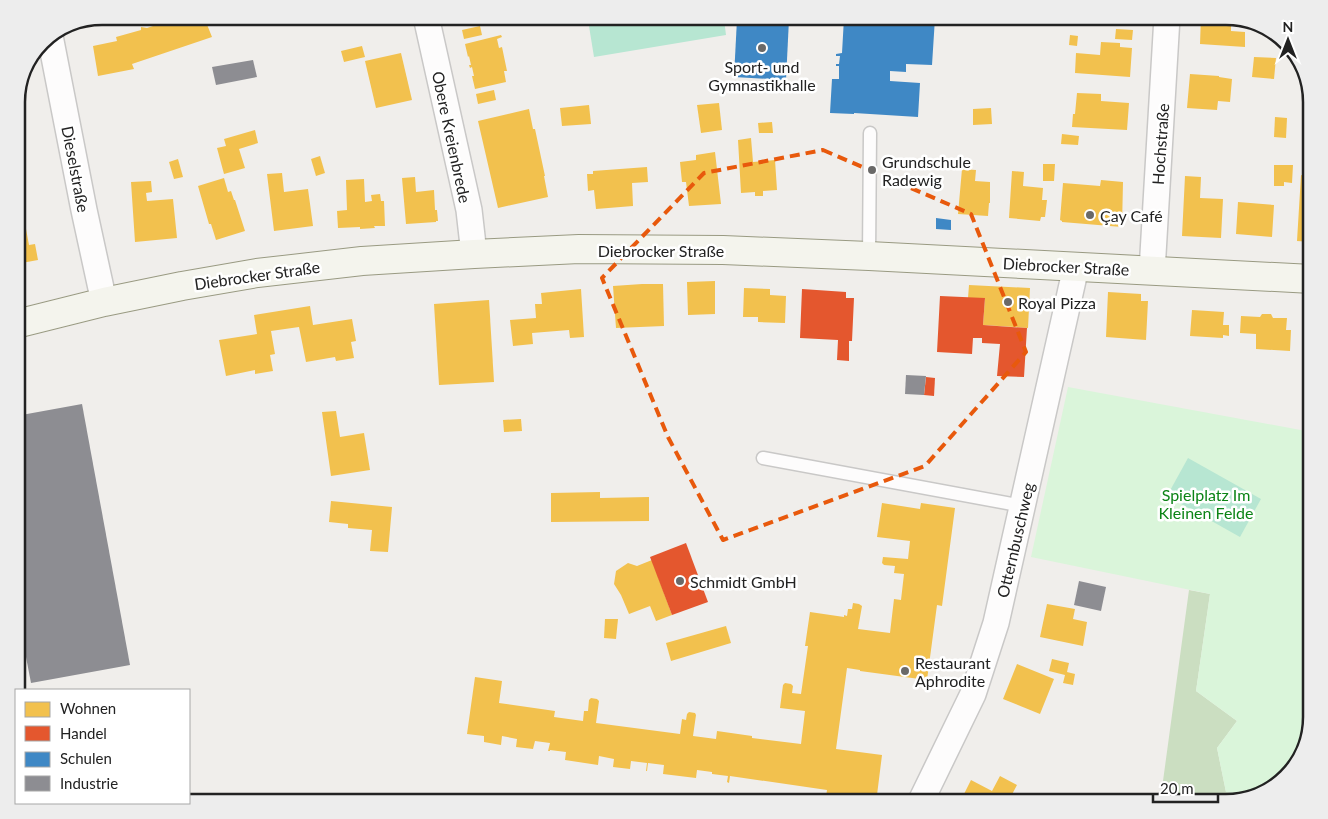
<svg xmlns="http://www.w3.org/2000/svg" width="1328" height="819" viewBox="0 0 1328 819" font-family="Lato,sans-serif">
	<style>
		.grass { fill: #ddeccb }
		.forest { fill: #cbdec1 }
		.park { fill: #daf5da }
		.pitch { fill: #b7e6d2 }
		.homes { fill: #f2c14e }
		.shops { fill: #e4572e }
		.schools { fill: #3f88c5 }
		.industry { fill: #8d8d92 }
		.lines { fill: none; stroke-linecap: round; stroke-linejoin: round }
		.lane-casing { stroke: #c9c8c7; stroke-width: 15 }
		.street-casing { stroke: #c9c8c7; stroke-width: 28 }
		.secondary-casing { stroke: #999a82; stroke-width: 30 }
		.lane { stroke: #fdfcfc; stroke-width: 12 }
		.street { stroke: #fdfcfc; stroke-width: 25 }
		.secondary { stroke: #f4f4ed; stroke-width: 28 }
		.marked { fill: none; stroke: #e8590c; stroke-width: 4; stroke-dasharray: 10 6; stroke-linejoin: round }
		.poi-dot { fill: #6a6968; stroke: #fff; stroke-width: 2 }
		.labels { text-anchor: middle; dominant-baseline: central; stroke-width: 5; stroke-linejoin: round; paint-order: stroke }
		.poi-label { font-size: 16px; fill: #222; stroke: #fff; text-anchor: start }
		.street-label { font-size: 16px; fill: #222; stroke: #fff }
		.park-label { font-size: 16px; fill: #0c8416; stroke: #fff }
		.rim { fill: none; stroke: #222; stroke-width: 2.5 }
	</style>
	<rect width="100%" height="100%" fill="#f0eeeb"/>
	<polygon class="grass" points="403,794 450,803 402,803"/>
	<g class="forest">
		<polygon points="1306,431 1312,432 1312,525 1304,509"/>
		<polygon points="1189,590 1210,594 1196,691 1237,721 1217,748 1226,792 1251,796 1226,803 1160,803"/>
		<polygon points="1312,642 1312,717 1306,736 1306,657"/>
	</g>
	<polygon class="park" points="1068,387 1306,431 1304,509 1312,525 1312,642 1306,657 1306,736 1297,764 1269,791 1251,796 1226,792 1217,748 1237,721 1196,691 1210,594 1031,557"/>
	<g class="pitch">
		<polygon points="724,19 726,35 594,57 588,20"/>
		<polygon points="1188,458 1261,499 1240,537 1167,496"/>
	</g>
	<g class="homes">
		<polygon points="1201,16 1226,16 1231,18 1231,31 1245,32 1245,47 1200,44"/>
		<polygon points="163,22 206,22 212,37 132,64 134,69 98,76 93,46 117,41 116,37 141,30 141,27 147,28 153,26 153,23 159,24"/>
		<polygon points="480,26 482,35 464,39 462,30"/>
		<polygon points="1263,27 1273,31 1278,36 1262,35"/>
		<polygon points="1116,29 1133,30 1132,40 1115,39"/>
		<polygon points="501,35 502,37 497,39 499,48 502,47 507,71 504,71 506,82 475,89 472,76 474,76 472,67 470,68 469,65 471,65 469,56 468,57 465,44"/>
		<polygon points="1070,35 1078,36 1077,46 1069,45"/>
		<polygon points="1101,42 1120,43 1120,47 1132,48 1130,77 1075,73 1076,53 1100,55"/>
		<polygon points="362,46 365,57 344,62 341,51"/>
		<polygon points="401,53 412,100 376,108 365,61"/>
		<polygon points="1254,57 1276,58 1274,79 1252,77"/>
		<polygon points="1190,74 1219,76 1219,77 1232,79 1230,102 1218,101 1217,110 1187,108"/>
		<polygon points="1305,87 1309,87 1312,97 1312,117 1305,117"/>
		<polygon points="494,90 496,100 478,104 476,94"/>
		<polygon points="1077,93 1101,94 1101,101 1129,103 1127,130 1072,127 1073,114 1075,114"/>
		<polygon points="719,103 722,130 701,133 697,105"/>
		<polygon points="589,105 591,124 562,126 560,108"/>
		<polygon points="991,108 992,124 973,125 973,109"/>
		<polygon points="529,109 533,129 535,129 545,176 544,176 548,197 498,208 478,121"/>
		<polygon points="1275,117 1287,118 1286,138 1274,137"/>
		<polygon points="772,122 773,133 759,133 758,123"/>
		<polygon points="255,130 258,143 239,149 245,168 224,174 217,148 226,146 224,139"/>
		<polygon points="1062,134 1079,136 1078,145 1061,144"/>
		<polygon points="751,138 753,162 775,160 777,190 763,191 763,196 755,196 755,192 741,193 738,140"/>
		<polygon points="16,145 17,145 21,163 16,164"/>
		<polygon points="715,152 721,204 689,206 686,182 682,182 680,162 696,160 696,155"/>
		<polygon points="320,156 325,173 316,176 311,159"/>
		<polygon points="178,159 183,177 174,179 169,162"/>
		<polygon points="1043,164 1055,164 1054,181 1043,181"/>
		<polygon points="1274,165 1293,165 1292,183 1284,182 1284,186 1274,186"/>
		<polygon points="647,167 648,182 632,183 633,206 596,209 594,190 588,191 587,174 593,174 593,171"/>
		<polygon points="962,169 976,170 975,181 990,182 990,203 989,203 988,216 958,214"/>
		<polygon points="1012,171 1024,172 1023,186 1043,188 1042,200 1047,200 1045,217 1041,217 1040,221 1009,218"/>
		<polygon points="282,173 284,192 308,189 313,226 274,231 267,174"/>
		<polygon points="1308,173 1312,174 1312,242 1297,241 1301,175 1305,176"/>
		<polygon points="1185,176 1201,177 1200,198 1223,199 1221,238 1182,236"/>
		<polygon points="415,177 416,192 434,190 435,210 437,210 438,221 436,221 436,222 406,224 402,178"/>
		<polygon points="224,178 228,192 231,191 234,200 235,200 245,231 216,240 211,224 209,224 198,186"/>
		<polygon points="364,179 365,202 372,201 371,195 380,194 381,201 384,201 385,226 374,226 375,228 360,229 360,227 338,228 337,211 347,210 346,180"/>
		<polygon points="1101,180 1123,182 1122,227 1062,222 1062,221 1060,220 1063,183 1100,186"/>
		<polygon points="16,181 17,181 29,245 35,244 38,260 16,264"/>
		<polygon points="151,181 152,192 146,193 147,201 173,199 177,238 135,242 131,182"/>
		<polygon points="1238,202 1274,205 1272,237 1236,234"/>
		<polygon points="715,281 715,314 688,315 687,282"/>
		<polygon points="642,284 663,284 664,326 616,328 613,286"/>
		<polygon points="969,285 1030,288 1028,328 983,325 985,298 968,298"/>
		<polygon points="744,288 770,289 770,295 786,296 785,323 758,322 758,317 743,317"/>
		<polygon points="581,289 584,337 570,338 569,330 532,333 533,344 513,346 510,320 536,318 535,304 542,304 541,293"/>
		<polygon points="1108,292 1141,294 1141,301 1148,301 1146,340 1106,337"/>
		<polygon points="489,300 494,382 439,385 434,304"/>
		<polygon points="310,306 313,325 352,319 356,341 351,342 354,358 336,361 335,357 306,362 299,327 271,331 275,354 270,355 273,371 255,374 255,370 226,376 219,340 257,334 254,315"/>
		<polygon points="1192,310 1224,312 1223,325 1229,325 1229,336 1223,335 1223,338 1190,336"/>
		<polygon points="1262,314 1271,314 1273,318 1287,318 1286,330 1291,330 1290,351 1256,349 1256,334 1240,333 1241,316 1260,317"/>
		<polygon points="336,411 340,437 364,433 370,470 331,476 322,412"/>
		<polygon points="521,419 522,431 504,432 503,420"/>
		<polygon points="600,492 600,498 649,497 649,521 551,522 551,493"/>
		<polygon points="331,501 392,507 388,552 370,551 372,530 348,528 348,524 329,522"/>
		<polygon points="882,503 920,509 921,503 955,508 942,606 937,605 927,680 860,671 860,670 847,668 836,749 882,755 876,803 825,803 827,790 730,776 729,783 727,782 728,776 712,774 712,772 697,770 696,778 663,774 664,765 648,763 647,771 646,771 647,763 631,761 630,769 613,767 614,759 599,756 598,765 565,760 566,752 550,750 550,751 548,751 550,743 535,741 533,749 516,747 517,739 502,736 501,745 484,742 484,736 467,734 475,677 502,681 499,703 555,711 554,717 583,721 584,711 588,711 589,700 591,698 597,699 599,701 596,723 680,734 682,719 686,720 687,714 689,712 695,713 696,715 693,736 716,739 717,731 752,736 752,738 801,744 805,711 780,708 783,685 785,683 791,684 793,686 792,693 801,694 808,646 805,646 810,612 844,617 844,615 847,616 848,609 852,609 853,603 859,604 862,606 858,629 890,633 894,599 901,600 904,574 894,573 895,566 884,565 882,563 883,557 908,559 910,541 877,537"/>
		<polygon points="652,560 672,615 656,621 650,606 629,614 621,595 614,584 616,571 628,563 637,566"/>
		<polygon points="1047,604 1075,609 1073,619 1087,622 1083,646 1040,637"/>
		<polygon points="605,619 618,619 616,639 604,638"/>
		<polygon points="726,626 731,643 671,661 666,643"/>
		<polygon points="1052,659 1069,663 1067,672 1075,674 1073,685 1063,683 1065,675 1049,671"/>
		<polygon points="1017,664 1054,679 1040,714 1003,699"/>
		<polygon points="1000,776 1017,785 1009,800 1004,798 1001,803 960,802 971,780 992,791"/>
	</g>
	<g class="shops">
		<polygon points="802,289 846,292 846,298 854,298 852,341 849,341 849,361 837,360 838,340 800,338"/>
		<polygon points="940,296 985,298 983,325 1027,328 1024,377 997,376 1000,344 982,343 982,338 973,338 972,354 937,352"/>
		<polygon points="926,377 935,378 934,396 924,395"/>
		<polygon points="686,543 708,602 672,615 650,557"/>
	</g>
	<g class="schools">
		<polygon points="844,18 935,18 932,65 906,64 906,72 890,71 890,81 920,83 918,117 854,113 854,114 830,113 832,79 839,79 839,66 836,66 836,64 839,64 840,56 836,56 836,54 842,53"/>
		<polygon points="737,19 789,19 786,80 734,77"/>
		<polygon points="936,218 951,220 951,230 936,229"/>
	</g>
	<g class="industry">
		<polygon points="253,60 257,77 216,85 212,67"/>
		<polygon points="906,375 926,376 924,395 905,394"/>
		<polygon points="82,404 130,665 31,683 16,605 16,416"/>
		<polygon points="1079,581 1106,587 1101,611 1074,605"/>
	</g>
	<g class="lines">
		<defs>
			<g id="lane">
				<polyline points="869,256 870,133"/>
				<polyline points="763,458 1023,506"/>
			</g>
			<g id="street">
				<polyline points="427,21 469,210 474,254"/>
				<polyline points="50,36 84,210 104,302"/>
				<polyline points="1152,271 1167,17"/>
				<polyline points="920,803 973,694 996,623 1076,267"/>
			</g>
			<polyline id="secondary" points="16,324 104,302 182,286 257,273 362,261 474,254 579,249 723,250 869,256 1312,279"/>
		</defs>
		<use href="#lane" class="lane-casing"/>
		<use href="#street" class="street-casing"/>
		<use href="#secondary" class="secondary-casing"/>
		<use href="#lane" class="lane"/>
		<use href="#street" class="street"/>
		<use href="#secondary" class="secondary"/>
	</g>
	<path class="marked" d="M823,150L971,214L1026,352L925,466L723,540L668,437L602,278L704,173Z"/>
	<g class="poi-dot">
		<circle cx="762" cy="48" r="5"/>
		<circle cx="872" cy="170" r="5"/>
		<circle cx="1090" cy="215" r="5"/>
		<circle cx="1008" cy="302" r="5"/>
		<circle cx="680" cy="581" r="5"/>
		<circle cx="905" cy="671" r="5"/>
	</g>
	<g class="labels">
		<g class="poi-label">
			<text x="762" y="66" text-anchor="middle">Sport- und<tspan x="762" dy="18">Gymnastikhalle</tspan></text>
			<text x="882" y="161">Grundschule<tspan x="882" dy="18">Radewig</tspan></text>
			<text x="1100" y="215">Çay Café</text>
			<text x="1018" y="302">Royal Pizza</text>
			<text x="690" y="581">Schmidt GmbH</text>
			<text x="915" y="662">Restaurant<tspan x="915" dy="18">Aphrodite</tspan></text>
		</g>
		<g class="street-label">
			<text transform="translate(452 137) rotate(78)">Obere Kreienbrede</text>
			<text transform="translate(1160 144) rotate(-86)">Hochstraße</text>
			<text transform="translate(76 169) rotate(79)">Dieselstraße</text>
			<text x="661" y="250">Diebrocker Straße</text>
			<text transform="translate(1066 266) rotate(3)">Diebrocker Straße</text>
			<text transform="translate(257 275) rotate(-8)">Diebrocker Straße</text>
			<text transform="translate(1015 540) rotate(-77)">Otternbuschweg</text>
		</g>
		<g class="park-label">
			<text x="1206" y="494">Spielplatz Im<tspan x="1206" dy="18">Kleinen Felde</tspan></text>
		</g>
	</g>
	<path d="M0 0H1328V819H0ZM102 25H1226A77 77 0 0 1 1303 102V717A77 77 0 0 1 1226 794H102A77 77 0 0 1 25 717V102A77 77 0 0 1 102 25Z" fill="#ededed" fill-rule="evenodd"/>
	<path class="rim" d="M102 25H1226A77 77 0 0 1 1303 102V717A77 77 0 0 1 1226 794H102A77 77 0 0 1 25 717V102A77 77 0 0 1 102 25Z"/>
	<rect x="15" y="689" width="175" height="115" fill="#ffffff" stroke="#a7a7a7"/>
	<rect x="25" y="702" width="25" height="15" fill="#f2c14e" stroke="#a7a7a7"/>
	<text x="60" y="714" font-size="15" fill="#222222">Wohnen</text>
	<rect x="25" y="726" width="25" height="15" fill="#e4572e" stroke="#a7a7a7"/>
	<text x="60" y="739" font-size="15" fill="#222222">Handel</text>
	<rect x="25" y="752" width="25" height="15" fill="#3f88c5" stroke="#a7a7a7"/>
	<text x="60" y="764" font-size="15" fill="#222222">Schulen</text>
	<rect x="25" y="776" width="25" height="15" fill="#8d8d92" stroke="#a7a7a7"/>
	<text x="60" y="789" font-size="15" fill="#222222">Industrie</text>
	<g transform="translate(1288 40)" stroke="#ffffff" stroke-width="4" paint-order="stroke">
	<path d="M0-4L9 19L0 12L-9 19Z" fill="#222222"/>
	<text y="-8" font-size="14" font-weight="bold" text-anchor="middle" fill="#222222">N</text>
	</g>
	<path d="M1153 794v8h65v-8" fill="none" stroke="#222222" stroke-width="2.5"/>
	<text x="1160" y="794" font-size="15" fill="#222222" stroke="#ffffff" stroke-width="4" paint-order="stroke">20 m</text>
</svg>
